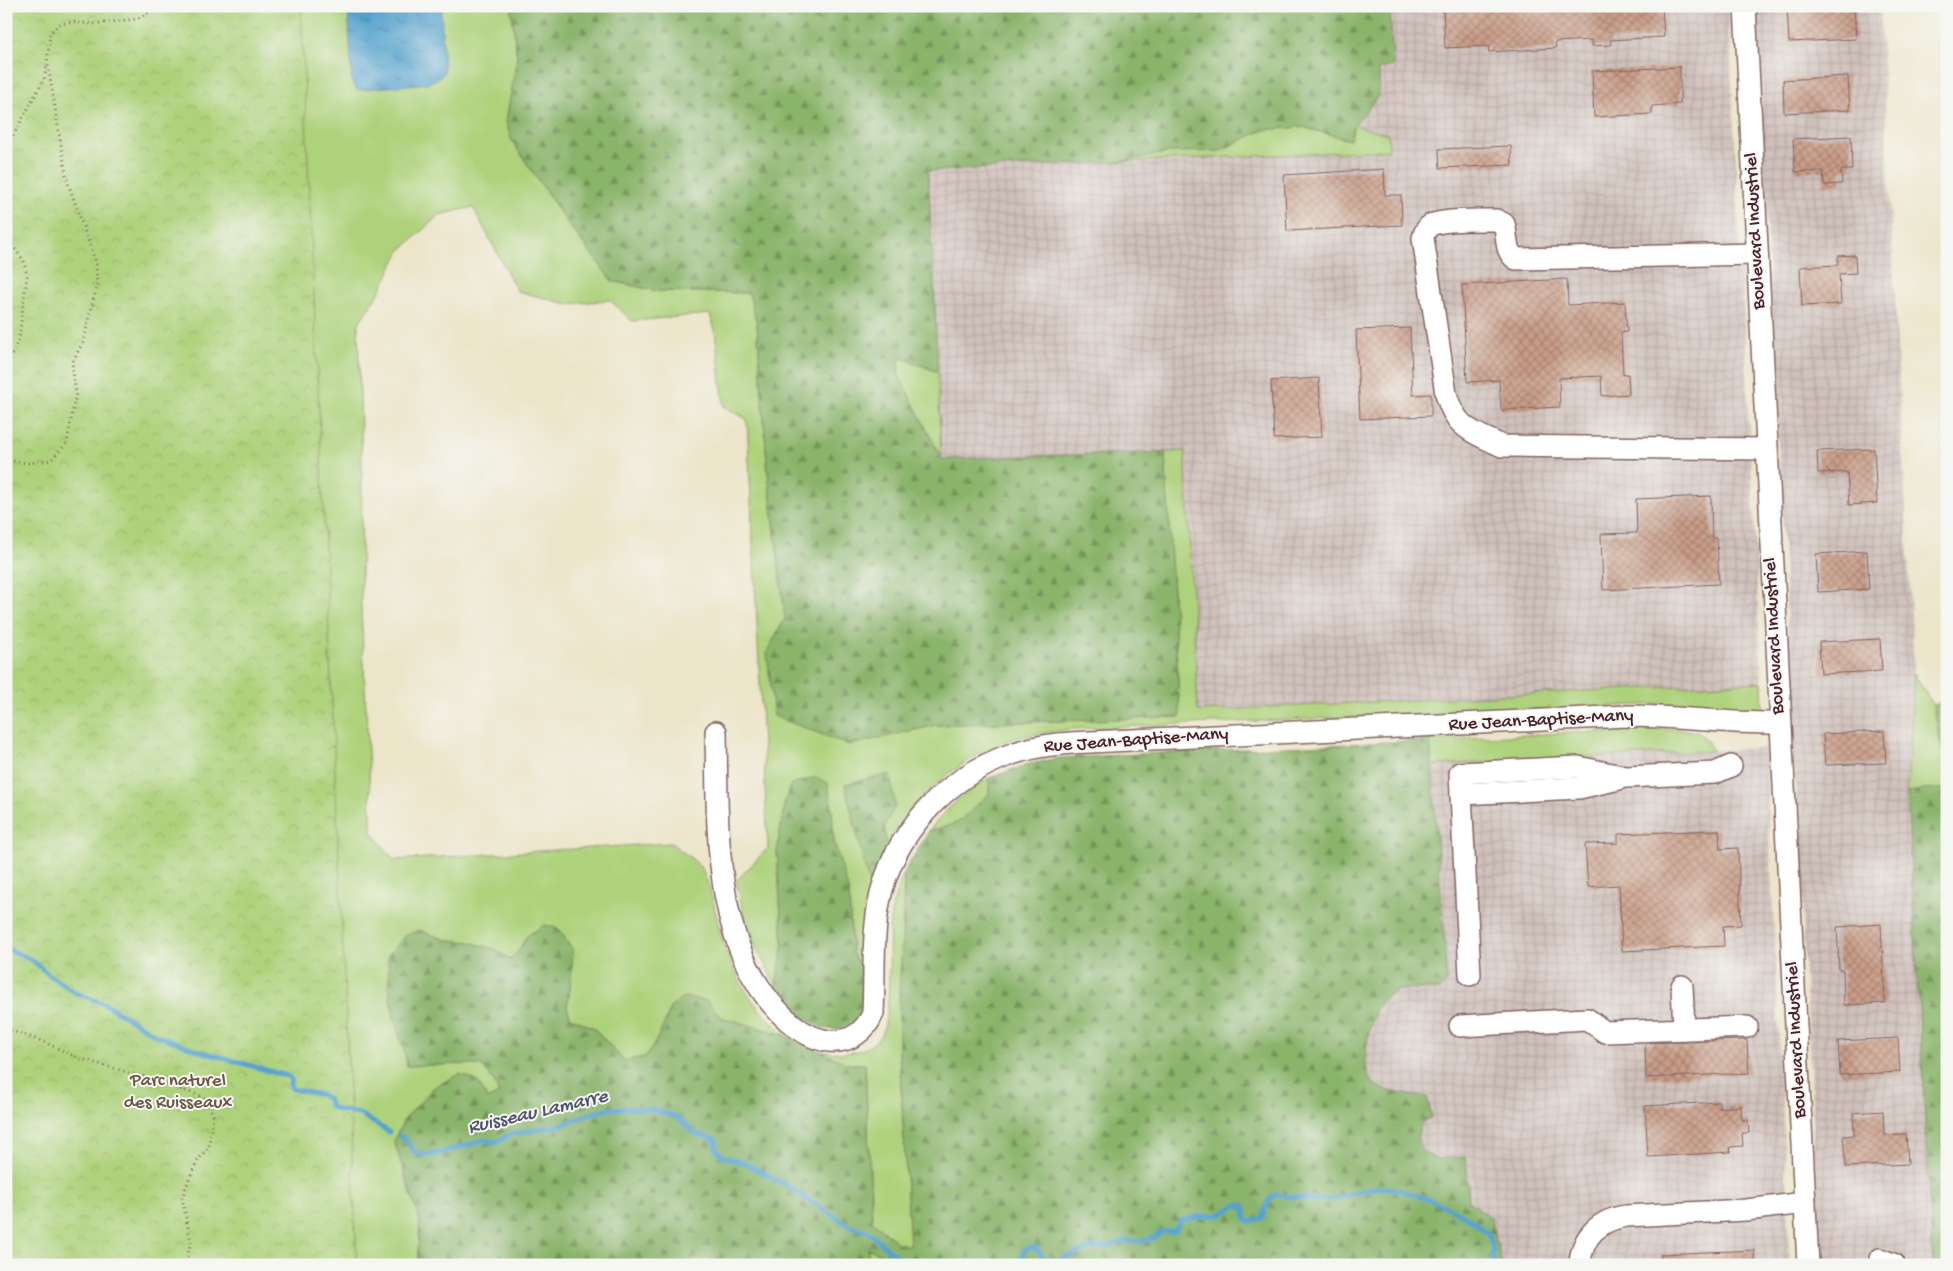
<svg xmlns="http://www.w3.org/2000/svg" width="1953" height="1271" viewBox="0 0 1953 1271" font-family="'Gochi Hand',sans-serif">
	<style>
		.industrial { fill: url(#industrial-grid) }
		.green { fill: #aed27b; stroke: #7c7853 }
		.forest { fill: url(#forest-firs); stroke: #6a6a4b }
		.park { fill: url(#park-crowns); stroke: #7c7853 }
		.water { fill: url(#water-ripples); stroke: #50607c }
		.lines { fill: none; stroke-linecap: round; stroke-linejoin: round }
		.stream { stroke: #55a2ce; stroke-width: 5 }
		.building { fill: url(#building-cross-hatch) }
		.minor-casing { stroke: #836462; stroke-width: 24 }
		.path { stroke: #836462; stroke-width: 3; stroke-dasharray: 1 4; stroke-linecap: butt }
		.minor { stroke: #fff; stroke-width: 21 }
		.labels { text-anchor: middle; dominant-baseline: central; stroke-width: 4; stroke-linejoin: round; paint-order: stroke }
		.street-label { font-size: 19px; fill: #4a1f2b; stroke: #f6f6f2 }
		.park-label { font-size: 19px; fill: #685543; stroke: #f6f6f2 }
		.water-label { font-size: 20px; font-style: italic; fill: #4e536c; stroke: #f6f6f2 }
	</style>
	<defs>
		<pattern id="industrial-grid" width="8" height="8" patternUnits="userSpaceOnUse" patternTransform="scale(1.25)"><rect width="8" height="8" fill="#cfc0ba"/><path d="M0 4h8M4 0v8" fill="none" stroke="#b3a5a0"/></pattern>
		<pattern id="forest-firs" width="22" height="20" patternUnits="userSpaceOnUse" patternTransform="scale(1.25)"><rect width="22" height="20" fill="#8ab46b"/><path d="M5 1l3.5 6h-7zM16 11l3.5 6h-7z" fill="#739258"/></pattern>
		<pattern id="park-crowns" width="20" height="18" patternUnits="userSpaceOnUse" patternTransform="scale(1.25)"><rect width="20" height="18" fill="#aed27b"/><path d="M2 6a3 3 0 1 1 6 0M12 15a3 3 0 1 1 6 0" fill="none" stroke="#97b46a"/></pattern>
		<pattern id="water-ripples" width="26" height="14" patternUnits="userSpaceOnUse" patternTransform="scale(1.25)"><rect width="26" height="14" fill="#55a2ce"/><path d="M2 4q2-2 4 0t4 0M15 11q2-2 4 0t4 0" fill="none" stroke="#4883a7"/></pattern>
		<pattern id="building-cross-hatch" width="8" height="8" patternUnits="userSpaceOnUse" patternTransform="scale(1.25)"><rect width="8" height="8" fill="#c99e88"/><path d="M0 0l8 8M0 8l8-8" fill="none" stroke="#a5806f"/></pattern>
	</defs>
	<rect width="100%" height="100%" fill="#f6f6f2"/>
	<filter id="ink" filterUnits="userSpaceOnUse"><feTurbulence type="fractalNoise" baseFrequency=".02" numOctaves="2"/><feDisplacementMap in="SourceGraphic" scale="10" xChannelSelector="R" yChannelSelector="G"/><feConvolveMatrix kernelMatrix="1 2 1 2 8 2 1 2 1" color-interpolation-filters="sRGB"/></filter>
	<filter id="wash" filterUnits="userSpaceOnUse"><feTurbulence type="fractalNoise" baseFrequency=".0096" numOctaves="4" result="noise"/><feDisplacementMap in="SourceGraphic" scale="20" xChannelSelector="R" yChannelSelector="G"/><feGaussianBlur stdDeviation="1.12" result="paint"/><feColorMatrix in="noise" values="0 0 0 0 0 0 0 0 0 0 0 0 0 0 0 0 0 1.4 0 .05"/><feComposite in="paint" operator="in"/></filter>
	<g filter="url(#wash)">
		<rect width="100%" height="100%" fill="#ece5c9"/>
		<g class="industrial">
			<polygon points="1390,6 1728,6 1762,682 1197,711 1185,451 941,459 928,170 1389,150 1388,134 1354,125 1379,95 1379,68 1393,65"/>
			<polygon points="1756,6 1880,6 1914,673 1907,792 1933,1265 1820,1265"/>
			<polygon points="1765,748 1790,1265 1502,1265 1491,1218 1469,1201 1465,1157 1435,1159 1422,1152 1417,1136 1423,1121 1427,1097 1395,1092 1375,1085 1369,1077 1366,1061 1366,1045 1373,1020 1381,1003 1389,995 1401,989 1439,990 1447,981 1432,765"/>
		</g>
		<g class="green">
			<path d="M208,6H511L517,57L506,122L512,141L564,218L612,281L657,291L749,293L757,324L767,463L785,618L767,652L774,716L849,745L936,725L1180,717L1165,452L1185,451L1198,711L1762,682L1763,712L1685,703L1072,729C1047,733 1021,735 998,744C991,747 984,752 978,755C939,777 908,806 887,845L884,827L895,806L845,784L870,888L864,931L862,955L864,972L852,953L849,893L834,842L832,810L792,784L785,801L777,852L783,948L776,986L749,933L736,881L768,848L747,419L724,407L715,330L710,314L632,321L610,300L568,304L517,291L473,207L439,215L399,252L379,293L358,324L362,467L361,608L372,832L394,860L671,843C680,850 694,859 701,868C708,878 716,914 719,927C731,974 750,1005 787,1036L721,1017L706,1001L670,1008C665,1025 656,1043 645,1057L624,1061L594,1028L570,1017L567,1006L571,982L573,950L527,936L519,950L510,959L494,949L469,942L446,940L419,930L397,1028L404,1047L407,1066L467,1064L482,1066L494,1081L499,1095L488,1099L477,1081L404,1120L394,1140L420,1222L417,1265H63L6,835Z"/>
			<polygon points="1354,125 1388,134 1389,150 1119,162 1171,152 1219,151 1263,130 1303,127 1349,140"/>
			<polygon points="899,357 938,372 941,459 898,374"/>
			<polygon points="1914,673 1933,706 1947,772 1947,788 1907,792"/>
			<path d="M1645,729C1660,729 1684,727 1698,733C1705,736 1709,744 1713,751L1432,765L1430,740Z"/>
			<path d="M989,778V794L957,823L929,831C946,809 965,791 989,778Z"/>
			<path d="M904,872L899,1052L910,1246L898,1243L872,1221L865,1064H848L818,1051C839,1054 868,1056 881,1035C892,1017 888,945 890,920C892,904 898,887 904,872Z"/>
			<polygon points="868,1248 899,1265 868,1265"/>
		</g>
		<g class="forest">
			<polygon points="511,6 1390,6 1393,66 1379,69 1379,95 1354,125 1350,140 1303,127 1263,130 1219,151 1171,152 1119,162 928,171 938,372 900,357 898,374 942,459 1165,452 1180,717 936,725 849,745 774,716 767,652 785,618 767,463 757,324 749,293 657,291 612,281 564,218 512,141 506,122 517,57"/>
			<polygon points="1947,698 1947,772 1933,706"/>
			<path d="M1430,740L1447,981L1439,990C1428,990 1412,987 1401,990C1394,991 1386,996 1381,1002C1369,1017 1357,1072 1375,1085C1385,1092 1415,1096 1427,1097L1432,1117L1423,1121L1417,1136L1422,1152L1435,1159L1466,1157L1469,1201L1491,1218L1502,1265H899L868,1248V1265H417L420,1222L394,1141L404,1120L434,1087L460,1074L477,1081L488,1099L499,1094L494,1081L482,1066L467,1064L407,1066C405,1050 401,1043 397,1028C389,1005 388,980 388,955L406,935L419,930L446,940L469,942L495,949L510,959L519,950L527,936L544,925L558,928L573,950L571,982L567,1006L570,1017L594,1028L624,1061L645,1057L653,1047L667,1018L670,1008L683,997L707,1001L721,1017L787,1036L848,1064H865L872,1221L898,1243L910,1246L899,1052V993L904,913V872L929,831L957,823L989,794V778L1025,765L1059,758Z"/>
			<polygon points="890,774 895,806 884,827 887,845 874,874 870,888 845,784"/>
			<polygon points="816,777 828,783 832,810 834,842 849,893 852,953 864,972 861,1010 859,1017 849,1025 838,1030 823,1028 803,1017 776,986 783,948 777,852 785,801 792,784"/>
			<polygon points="1947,788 1947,1265 1933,1265 1907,792"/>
		</g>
		<polygon class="park" points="6,6 301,6 357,1265 6,1265"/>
		<polygon class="water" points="348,6 441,6 444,73 437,79 428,83 357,90 352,82"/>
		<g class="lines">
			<g class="stream">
				<polyline points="6,948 32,960 49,975 76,993 105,1004 156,1035 203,1052 287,1076 291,1079 290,1085 292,1089 322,1095 328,1099 331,1107 338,1110 360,1114 389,1132"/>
				<polyline points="400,1136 409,1143 414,1152 424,1155 441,1153 483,1140 496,1142 511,1134 562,1125 586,1115 607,1109 629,1108 654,1110 677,1117 696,1134 716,1140 716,1149 723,1156 745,1163 784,1184 848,1225 869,1232 892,1253 911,1265"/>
				<path d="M1018,1265L1025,1249L1036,1247L1042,1257L1053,1262L1091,1248L1106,1247L1124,1241H1141L1153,1238L1162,1232L1175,1231L1180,1221L1196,1217L1219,1215L1237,1205L1244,1206L1246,1219L1250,1222L1262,1218L1268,1201L1274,1195C1291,1195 1306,1201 1323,1200C1345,1199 1363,1186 1386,1188C1410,1190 1475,1215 1488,1235C1494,1243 1493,1255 1493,1265"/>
			</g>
		</g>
		<g id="blocks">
			<g class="building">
				<polygon points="1443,6 1662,6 1664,37 1610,40 1611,45 1592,46 1592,40 1555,42 1556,48 1489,52 1488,46 1445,48"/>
				<polygon points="1787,6 1854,6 1856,39 1789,42"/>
				<polygon points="1680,67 1680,104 1652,106 1652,114 1594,117 1592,71"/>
				<polygon points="1848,76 1850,110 1784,113 1783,80"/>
				<polygon points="1851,136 1852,170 1841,170 1842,184 1824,185 1823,171 1795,172 1793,139"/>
				<polygon points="1511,146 1512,165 1440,168 1439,149"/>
				<polygon points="1384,169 1385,195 1401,195 1402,225 1287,231 1284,175"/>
				<polygon points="1855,255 1856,273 1839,274 1841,304 1802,306 1800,267 1838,265 1838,256"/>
				<polygon points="1567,279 1568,305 1625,302 1627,332 1621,333 1623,375 1628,374 1629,394 1602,396 1601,376 1559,378 1560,407 1501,410 1499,380 1467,382 1462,285"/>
				<polygon points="1410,328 1413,395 1431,394 1431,416 1360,419 1356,330"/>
				<polygon points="1319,378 1322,437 1274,439 1271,381"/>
				<polygon points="1874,449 1877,503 1849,505 1847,472 1818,473 1817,451"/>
				<polygon points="1711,496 1712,538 1717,538 1719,584 1603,590 1601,534 1637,533 1636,499"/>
				<polygon points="1867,551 1869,589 1818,592 1816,554"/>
				<polygon points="1880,639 1882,671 1821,674 1819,642"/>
				<polygon points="1884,731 1886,763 1825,765 1823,734"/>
				<polygon points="1719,830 1720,849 1738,848 1741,925 1723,926 1724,946 1622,951 1619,885 1588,887 1585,844 1618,843 1618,834"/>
				<polygon points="1881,924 1885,1003 1844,1005 1843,970 1839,970 1837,927"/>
				<polygon points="1898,1038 1900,1072 1840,1075 1838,1041"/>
				<polygon points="1747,1040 1749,1073 1646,1078 1645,1043"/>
				<polygon points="1719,1102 1719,1108 1741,1106 1742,1120 1748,1120 1749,1133 1742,1133 1743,1146 1730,1147 1731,1152 1648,1157 1645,1106"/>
				<polygon points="1883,1111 1884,1135 1906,1134 1908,1164 1846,1167 1843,1136 1854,1135 1853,1113"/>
				<polygon points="1754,1250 1755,1265 1661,1265 1661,1254"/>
			</g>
		</g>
	</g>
	<g filter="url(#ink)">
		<use href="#blocks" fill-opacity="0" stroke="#836462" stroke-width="1"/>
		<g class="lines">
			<defs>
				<g id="minor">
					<polyline points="1745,6 1808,1265"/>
					<path d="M1757,254L1516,259C1504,251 1508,236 1504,224L1496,220C1481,220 1444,219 1431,225C1426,228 1424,233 1423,238L1446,394C1456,429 1471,431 1502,446L1766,449"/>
					<path d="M716,732C718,824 711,944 781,1014C795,1028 810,1039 829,1041C850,1043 866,1031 873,1013C875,976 872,939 879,903C892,834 947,776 1012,754C1037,745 1064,743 1090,742L1627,716C1678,716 1728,724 1780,723"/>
					<polyline points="1461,794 1579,788 1619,779"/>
					<polyline points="1470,975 1460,773 1578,767 1626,777 1715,773 1731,766"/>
					<polyline points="1682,986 1684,1029"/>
					<polyline points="1460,1026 1587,1019 1605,1032 1747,1027"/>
					<polyline points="1880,1259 1893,1264"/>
					<path d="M1580,1265C1581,1237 1599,1220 1626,1216L1746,1210L1805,1203"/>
				</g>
			</defs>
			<use href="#minor" class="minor-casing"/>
			<g class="path">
				<polyline points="47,65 50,33 59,24 75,22 92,24 136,19 162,6"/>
				<polyline points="6,149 44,79 47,65 48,66 67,180 96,263 97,285 83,342 72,363 76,393 67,443 51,460 27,463 6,460"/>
				<polyline points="6,237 24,261 27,276 19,338 6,367"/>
				<polyline points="6,1029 42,1041 78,1058 155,1080 206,1098 213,1115 209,1146 197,1162 188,1181 182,1198 191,1242 185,1265"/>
			</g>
			<use href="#minor" class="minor"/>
		</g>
	</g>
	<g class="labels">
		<g class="street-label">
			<text transform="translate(1756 231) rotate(-93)">Boulevard Industriel</text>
			<text transform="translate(1775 636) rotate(-93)">Boulevard Industriel</text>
			<text transform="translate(1541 721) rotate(-3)">Rue Jean-Baptise-Many</text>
			<text transform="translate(1136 741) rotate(-4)">Rue Jean-Baptise-Many</text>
			<text transform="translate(1797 1040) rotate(-93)">Boulevard Industriel</text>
		</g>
		<g class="park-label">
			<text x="178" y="1081">Parc naturel<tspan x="178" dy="22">des Ruisseaux</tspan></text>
		</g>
		<g class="water-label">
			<text transform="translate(538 1113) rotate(-13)">Ruisseau Lamarre</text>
		</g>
	</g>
	<rect width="1953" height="1271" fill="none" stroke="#f6f6f2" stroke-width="25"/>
</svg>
